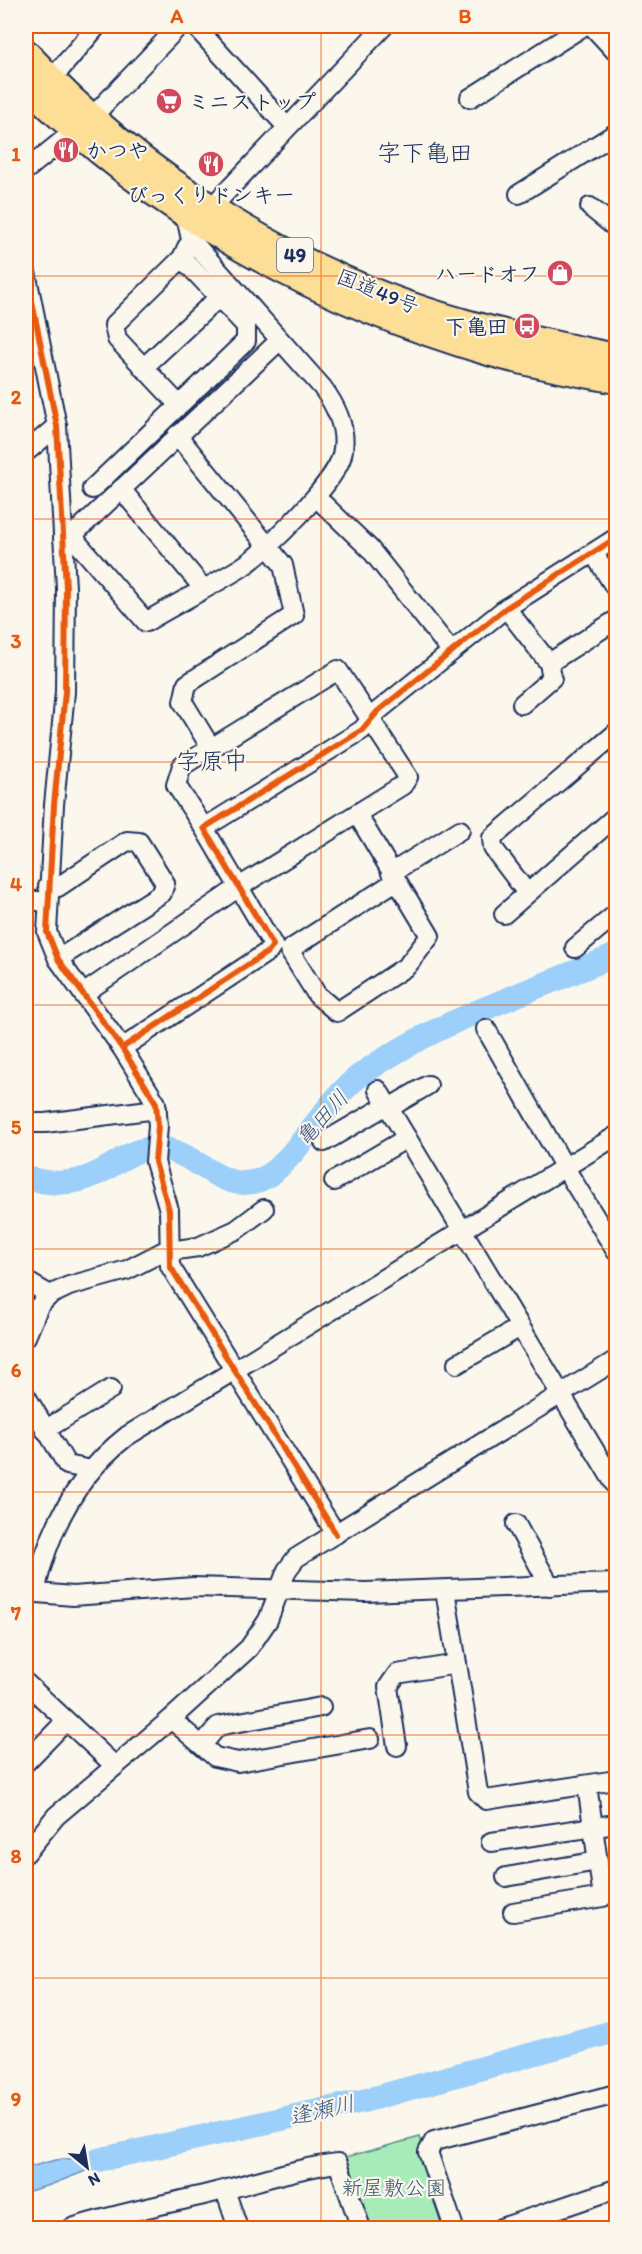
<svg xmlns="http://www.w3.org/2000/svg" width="642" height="2254" viewBox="0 0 642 2254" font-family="Itim,'Klee One',sans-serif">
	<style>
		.green { fill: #a7ecb8; stroke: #618e8b; stroke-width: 1.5 }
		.water { fill: #9ccff9; stroke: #688fbb; stroke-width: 1.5 }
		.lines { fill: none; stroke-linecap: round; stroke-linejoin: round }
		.river { stroke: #9ccff9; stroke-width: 24 }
		.minor-casing { stroke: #1b2f5e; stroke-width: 22 }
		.highway-casing { stroke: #1b2f5e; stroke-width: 30 }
		.minor { stroke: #fbf7ec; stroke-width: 18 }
		.highway { stroke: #fdde96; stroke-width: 26 }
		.cycleway-casing { stroke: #fbf7ec; stroke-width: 10 }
		.cycleway { stroke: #e8590c; stroke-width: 6 }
		.grid { fill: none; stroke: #e8590c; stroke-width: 1.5; stroke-opacity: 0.55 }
		.labels { text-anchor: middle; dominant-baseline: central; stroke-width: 4.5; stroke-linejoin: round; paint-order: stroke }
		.shield { fill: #fbf7ec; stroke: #5e6b89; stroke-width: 1.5 }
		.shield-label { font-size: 20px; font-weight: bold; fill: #1b2f5e }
		.poi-label { font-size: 21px; font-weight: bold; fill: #1b2f5e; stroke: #fbf7ec; text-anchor: start }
		.street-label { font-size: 21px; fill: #1b2f5e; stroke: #fbf7ec }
		.park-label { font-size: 21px; fill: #375570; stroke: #fbf7ec }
		.water-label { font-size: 22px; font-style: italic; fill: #3b5785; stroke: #fbf7ec }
		.quarter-label { font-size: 24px; fill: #1b2f5e; stroke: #fbf7ec }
		.neatline { fill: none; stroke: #e8590c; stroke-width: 2 }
		.grid-label { font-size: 20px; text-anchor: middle; font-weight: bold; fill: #e8590c }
	</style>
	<rect width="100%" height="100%" fill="#fbf7ec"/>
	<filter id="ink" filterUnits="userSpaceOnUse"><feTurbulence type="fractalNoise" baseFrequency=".0167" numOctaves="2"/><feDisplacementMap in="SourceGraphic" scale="12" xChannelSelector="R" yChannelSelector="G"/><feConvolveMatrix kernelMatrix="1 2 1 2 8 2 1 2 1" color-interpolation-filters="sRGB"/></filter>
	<g filter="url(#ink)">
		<polygon class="green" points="420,2137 450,2228 364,2228 339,2159"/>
		<polygon class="water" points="132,2153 50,2185 26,2192 26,2168 55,2160"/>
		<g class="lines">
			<g class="river">
				<path d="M26,1177C49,1185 74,1185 96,1174C118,1164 131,1148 157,1148C196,1149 221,1197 262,1179C293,1165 325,1102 358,1077C435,1021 530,992 616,955"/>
				<polyline points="98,2160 367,2100 616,2031"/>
			</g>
			<defs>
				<g id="minor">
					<polyline points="195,26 287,127"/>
					<polyline points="592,26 616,52"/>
					<polyline points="51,80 97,26"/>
					<polyline points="470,98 584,26"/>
					<polyline points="26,170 93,116 179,26"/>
					<polyline points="519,194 616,133"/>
					<polyline points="590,207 616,228"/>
					<polyline points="211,208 384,26"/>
					<polyline points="26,272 57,426 66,588 65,692 54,805 47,932 58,959 122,1048 156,1103 158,1126 155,1162 169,1210 170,1266 336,1534"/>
					<polyline points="143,368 218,298"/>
					<polyline points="178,404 117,339 114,325 182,258 187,247"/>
					<polyline points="177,435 283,565 294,615 187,684 183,702 211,748"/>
					<polyline points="26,452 57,426"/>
					<polyline points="92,489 246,341 246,326 182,258"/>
					<polyline points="121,489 203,588"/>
					<polyline points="316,497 370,549 451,651"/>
					<path d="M63,539L75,540L146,622C177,603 210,587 242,567C266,552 336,482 342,455C348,430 337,407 322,387L191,240L186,216"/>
					<polyline points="75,540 77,531 279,341"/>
					<polyline points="594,554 616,589"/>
					<polyline points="506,608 549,663 616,620"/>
					<polyline points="522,704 552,678 549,663"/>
					<polyline points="357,814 430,936 407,966 337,1012 317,995 289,950 396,881"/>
					<polyline points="391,873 460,830"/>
					<polyline points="48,886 58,887 127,841 139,842 165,883 162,893 58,959"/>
					<polyline points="527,893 493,848 492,838 616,733"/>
					<polyline points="26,900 47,902"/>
					<polyline points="504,914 616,816"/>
					<polyline points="575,948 616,914"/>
					<polyline points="83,994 239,887 403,785 408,777 338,670 182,766 176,785 204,828"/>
					<polyline points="486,1029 565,1168 616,1251"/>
					<polyline points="122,1048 269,951 273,945 204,828 362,730 378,711 506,608 616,538"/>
					<polyline points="378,1090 616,1486"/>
					<polyline points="389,1108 428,1085"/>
					<polyline points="26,1123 45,1123 157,1109"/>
					<polyline points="324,1142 387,1105"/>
					<polyline points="334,1181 407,1138"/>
					<polyline points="26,1281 50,1295"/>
					<polyline points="26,1337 39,1306 50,1295 69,1286 127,1270 162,1252 198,1247 236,1230 264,1209"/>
					<polyline points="457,1364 520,1327"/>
					<polyline points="26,1396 67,1465 91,1470"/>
					<polyline points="45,1430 111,1389"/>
					<polyline points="516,1524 550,1586"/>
					<polyline points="445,1590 478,1792 486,1800 616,1780"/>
					<polyline points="26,1592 73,1596 194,1587 365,1592 616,1583"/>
					<path d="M35,1592C48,1531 77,1475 127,1436L616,1136"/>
					<polyline points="26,1683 115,1766"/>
					<polyline points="171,1719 215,1757 238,1762 370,1739"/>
					<polyline points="202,1745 218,1726 321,1707"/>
					<polyline points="397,1746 388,1687 397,1674 457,1664"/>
					<polyline points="26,1762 66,1721"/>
					<polyline points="491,1842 616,1824"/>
					<polyline points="26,1853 56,1816 171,1719 249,1648 268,1620 287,1570 296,1558 616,1360"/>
					<polyline points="506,1877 598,1861"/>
					<polyline points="513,1912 603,1897 587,1785"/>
					<polyline points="225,2190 238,2228"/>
					<path d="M72,2228C119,2213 168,2204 216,2192C257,2182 296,2168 338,2163L361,2228"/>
					<polyline points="454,2228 428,2152 434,2141 616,2094"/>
					<polyline points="501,2228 616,2189"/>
				</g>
				<g id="highway">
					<path d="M26,53C142,179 300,277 466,323C515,337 566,347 616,357"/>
					<path d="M26,84C154,214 318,302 492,353C533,365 575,372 616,380"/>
				</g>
			</defs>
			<use href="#minor" class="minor-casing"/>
			<use href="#highway" class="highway-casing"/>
			<use href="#minor" class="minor"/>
			<use href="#highway" class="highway"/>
			<defs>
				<g id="cycleway">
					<polyline points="26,272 57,426 66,588 65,692 54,805 47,932 58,959 122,1048 156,1103 158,1126 155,1162 169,1210 170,1266 336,1534"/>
					<polyline points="122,1048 269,951 273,945 204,828 362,730 378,711 506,608 616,538"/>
				</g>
			</defs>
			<use href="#cycleway" class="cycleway-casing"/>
			<use href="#cycleway" class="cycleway"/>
		</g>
	</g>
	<path class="grid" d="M321,26V2228M26,276H616M26,519H616M26,762H616M26,1005H616M26,1249H616M26,1492H616M26,1735H616M26,1978H616"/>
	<defs>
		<symbol id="supermarket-disc" viewBox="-11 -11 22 22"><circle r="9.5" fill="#d1495b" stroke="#fbf7ec"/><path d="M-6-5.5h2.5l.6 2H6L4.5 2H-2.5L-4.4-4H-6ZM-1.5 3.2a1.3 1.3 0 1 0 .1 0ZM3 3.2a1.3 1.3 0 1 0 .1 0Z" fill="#fff"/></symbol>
		<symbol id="restaurant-disc" viewBox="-11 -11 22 22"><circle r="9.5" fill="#d1495b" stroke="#fbf7ec"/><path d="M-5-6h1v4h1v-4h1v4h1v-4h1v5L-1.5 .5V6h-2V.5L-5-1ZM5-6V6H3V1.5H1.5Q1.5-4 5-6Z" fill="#fff"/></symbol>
		<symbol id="shop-disc" viewBox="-11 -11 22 22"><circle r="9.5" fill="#d1495b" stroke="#fbf7ec"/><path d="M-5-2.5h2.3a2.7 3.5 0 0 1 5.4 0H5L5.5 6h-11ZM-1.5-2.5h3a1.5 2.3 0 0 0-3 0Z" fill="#fff"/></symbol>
		<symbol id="bus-disc" viewBox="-11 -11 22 22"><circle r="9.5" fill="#d1495b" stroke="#fbf7ec"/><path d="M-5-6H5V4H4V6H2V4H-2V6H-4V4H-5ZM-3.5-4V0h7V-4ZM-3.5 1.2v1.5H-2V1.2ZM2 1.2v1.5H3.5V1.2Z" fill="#fff"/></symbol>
	</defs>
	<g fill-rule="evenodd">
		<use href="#supermarket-disc" x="154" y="86" width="30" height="30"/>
		<use href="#restaurant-disc" x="51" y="135" width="30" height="30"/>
		<use href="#restaurant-disc" x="196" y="149" width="30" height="30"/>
		<use href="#shop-disc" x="545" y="258" width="30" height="30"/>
		<use href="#bus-disc" x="512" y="311" width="30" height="30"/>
	</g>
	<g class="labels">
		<rect class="shield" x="277" y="238" width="36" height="34" rx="4.5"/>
		<g class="shield-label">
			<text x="295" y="255">49</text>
		</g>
		<g class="poi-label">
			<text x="188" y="101">ミニストップ</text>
			<text x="86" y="150">かつや</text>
			<text x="211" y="194" text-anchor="middle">びっくりドンキー</text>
			<text x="540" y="273" text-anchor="end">ハードオフ</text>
			<text x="508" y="326" text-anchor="end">下亀田</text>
		</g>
		<g class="street-label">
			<text transform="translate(378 291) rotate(22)">国道49号</text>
		</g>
		<g class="park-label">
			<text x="394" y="2187">新屋敷公園</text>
		</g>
		<g class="water-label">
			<text transform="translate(322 1118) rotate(-48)">亀田川</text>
			<text transform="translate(322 2110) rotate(-13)">逢瀬川</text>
		</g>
		<g class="quarter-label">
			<text x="425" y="152">字下亀田</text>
			<text x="212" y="760">字原中</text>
		</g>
	</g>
	<rect width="642" height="2254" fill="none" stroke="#fbf7ec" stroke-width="66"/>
	<g transform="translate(87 2167) rotate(150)" stroke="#fbf7ec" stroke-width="4.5" paint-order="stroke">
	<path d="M0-4.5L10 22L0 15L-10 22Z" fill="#1b2f5e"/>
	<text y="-9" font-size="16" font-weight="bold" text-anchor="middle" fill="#1b2f5e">N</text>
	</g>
	<rect x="33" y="33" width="576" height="2188" class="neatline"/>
	<g class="grid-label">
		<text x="177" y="23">A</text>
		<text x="465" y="23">B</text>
		<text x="16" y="161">1</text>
		<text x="16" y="404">2</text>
		<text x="16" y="648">3</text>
		<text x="16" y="891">4</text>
		<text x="16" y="1134">5</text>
		<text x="16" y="1377">6</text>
		<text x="16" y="1620">7</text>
		<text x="16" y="1863">8</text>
		<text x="16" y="2106">9</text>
	</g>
</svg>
